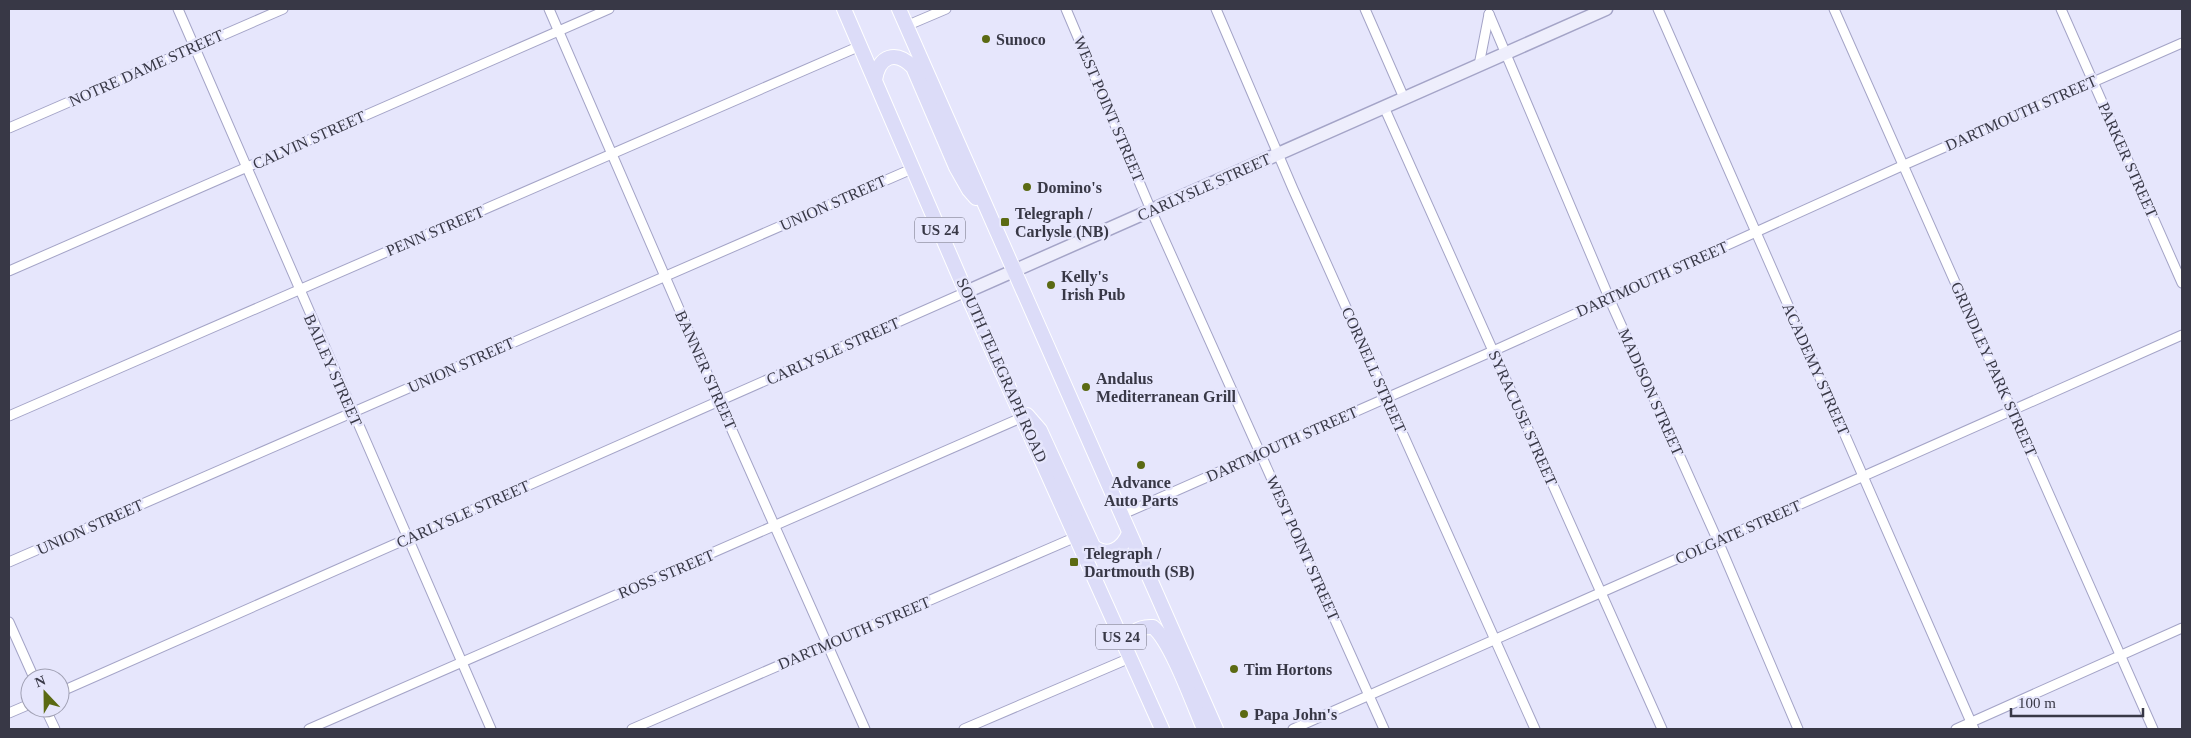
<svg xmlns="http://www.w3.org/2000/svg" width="2191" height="738" viewBox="0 0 2191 738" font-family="Georgia,serif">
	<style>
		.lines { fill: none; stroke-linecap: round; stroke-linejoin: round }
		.street-casing { stroke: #a4a4c7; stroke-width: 11 }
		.secondary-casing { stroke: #a4a4c7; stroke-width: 15 }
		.primary-casing { stroke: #fff; stroke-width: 16 }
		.street { stroke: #fff; stroke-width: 9 }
		.secondary { stroke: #eeeefc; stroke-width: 12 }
		.primary { stroke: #dcdcf8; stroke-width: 14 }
		.poi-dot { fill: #5b6a13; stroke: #e6e6fc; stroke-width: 2 }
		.labels { text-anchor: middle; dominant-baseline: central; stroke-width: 5; stroke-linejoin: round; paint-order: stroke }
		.shield { fill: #e6e6fc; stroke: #6c6c7d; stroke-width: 1 }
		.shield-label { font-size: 15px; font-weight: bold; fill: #383846 }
		.poi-label { font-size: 16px; font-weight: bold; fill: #383846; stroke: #e6e6fc; text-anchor: start }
		.street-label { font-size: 16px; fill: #383846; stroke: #e6e6fc }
	</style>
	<rect width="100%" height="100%" fill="#e6e6fc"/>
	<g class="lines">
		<defs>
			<g id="street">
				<polyline points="178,9 491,729"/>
				<polyline points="549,9 719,401 865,729"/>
				<polyline points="1066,9 1151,210 1384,729"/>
				<polyline points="1216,9 1293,189 1535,729"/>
				<polyline points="1365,9 1404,98"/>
				<polyline points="1658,9 1974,729"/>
				<polyline points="1834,9 2153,729"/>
				<polyline points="2061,9 2182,283"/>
				<polyline points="1489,14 1613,307 1721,548 1798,729"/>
				<polyline points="906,26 946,9"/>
				<polyline points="1479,65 1489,14"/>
				<polyline points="1384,107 1662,729"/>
				<polyline points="9,128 283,9"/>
				<polyline points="9,271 609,9"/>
				<polyline points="9,416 860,46"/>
				<polyline points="1121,515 1502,347 1904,165 2182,43"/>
				<polyline points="9,562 914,168"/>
				<polyline points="9,622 34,678"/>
				<polyline points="60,692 966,292"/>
				<polyline points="45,708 55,729"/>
				<polyline points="9,713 30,704"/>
				<polyline points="309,729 1023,417"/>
				<polyline points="632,729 1076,537"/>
				<polyline points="964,729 1130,658"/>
				<polyline points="1293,729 2182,335"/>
				<polyline points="1956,729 2182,628"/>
			</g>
			<polyline id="secondary" points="966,292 1606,9"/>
			<g id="primary">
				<polyline points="844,9 966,292 1162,729"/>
				<polyline points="899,9 1216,729"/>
				<path d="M875,80C879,55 896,50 913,67L956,167L969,190L976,198"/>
				<path d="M1027,415L1040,430L1093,546C1108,559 1123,548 1129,533"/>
				<path d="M1127,649C1129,633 1138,626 1153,627C1171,641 1194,706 1204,729"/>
			</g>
		</defs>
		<use href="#street" class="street-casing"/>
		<use href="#secondary" class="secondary-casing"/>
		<use href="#primary" class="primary-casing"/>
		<use href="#street" class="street"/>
		<use href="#secondary" class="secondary"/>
		<use href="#primary" class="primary"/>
	</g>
	<g class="poi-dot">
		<circle cx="986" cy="39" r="5"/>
		<circle cx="1027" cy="187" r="5"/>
		<rect x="1000" y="217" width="10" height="10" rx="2.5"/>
		<circle cx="1051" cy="285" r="5"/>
		<circle cx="1086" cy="387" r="5"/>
		<circle cx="1141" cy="465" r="5"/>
		<rect x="1069" y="557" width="10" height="10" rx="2.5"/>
		<circle cx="1234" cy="669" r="5"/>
		<circle cx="1244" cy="714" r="5"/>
	</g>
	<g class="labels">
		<g class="shield">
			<rect x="915" y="217.5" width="50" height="25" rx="4"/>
			<rect x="1096" y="624.5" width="50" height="25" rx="4"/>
		</g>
		<g class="shield-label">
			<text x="940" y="230">US 24</text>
			<text x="1121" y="637">US 24</text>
		</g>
		<g class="poi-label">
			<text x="996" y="39">Sunoco</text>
			<text x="1037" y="187">Domino's</text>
			<text x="1015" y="213">Telegraph /<tspan x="1015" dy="18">Carlysle (NB)</tspan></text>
			<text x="1061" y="276">Kelly's<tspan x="1061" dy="18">Irish Pub</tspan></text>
			<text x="1096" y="378">Andalus<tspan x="1096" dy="18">Mediterranean Grill</tspan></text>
			<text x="1141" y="482" text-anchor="middle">Advance<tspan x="1141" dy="18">Auto Parts</tspan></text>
			<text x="1084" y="553">Telegraph /<tspan x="1084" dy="18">Dartmouth (SB)</tspan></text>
			<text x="1244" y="669">Tim Hortons</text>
			<text x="1254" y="714">Papa John's</text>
		</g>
		<g class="street-label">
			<text transform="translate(146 68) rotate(-24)">NOTRE DAME STREET</text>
			<text transform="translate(1109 109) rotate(67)">WEST POINT STREET</text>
			<text transform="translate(2021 113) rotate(-24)">DARTMOUTH STREET</text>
			<text transform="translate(309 140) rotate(-24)">CALVIN STREET</text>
			<text transform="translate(2128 160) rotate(66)">PARKER STREET</text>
			<text transform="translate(1204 187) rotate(-24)">CARLYSLE STREET</text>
			<text transform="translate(833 203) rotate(-24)">UNION STREET</text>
			<text transform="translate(435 231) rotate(-23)">PENN STREET</text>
			<text transform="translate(1652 279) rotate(-24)">DARTMOUTH STREET</text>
			<text transform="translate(833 351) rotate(-24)">CARLYSLE STREET</text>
			<text transform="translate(461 365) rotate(-24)">UNION STREET</text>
			<text transform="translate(1816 369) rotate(66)">ACADEMY STREET</text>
			<text transform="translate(1994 369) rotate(66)">GRINDLEY PARK STREET</text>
			<text transform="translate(333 370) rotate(66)">BAILEY STREET</text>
			<text transform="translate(706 370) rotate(66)">BANNER STREET</text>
			<text transform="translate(1002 370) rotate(66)">SOUTH TELEGRAPH ROAD</text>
			<text transform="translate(1374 370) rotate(66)">CORNELL STREET</text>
			<text transform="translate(1651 392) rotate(66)">MADISON STREET</text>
			<text transform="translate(1523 418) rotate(66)">SYRACUSE STREET</text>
			<text transform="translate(1282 444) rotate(-24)">DARTMOUTH STREET</text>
			<text transform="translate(463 514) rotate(-24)">CARLYSLE STREET</text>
			<text transform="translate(90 527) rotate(-24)">UNION STREET</text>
			<text transform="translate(1738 532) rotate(-24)">COLGATE STREET</text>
			<text transform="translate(1303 548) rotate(66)">WEST POINT STREET</text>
			<text transform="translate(666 574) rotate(-23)">ROSS STREET</text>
			<text transform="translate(854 633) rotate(-23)">DARTMOUTH STREET</text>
		</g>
	</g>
	<rect width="2191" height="738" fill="none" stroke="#383846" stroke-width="20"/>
	<g transform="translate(45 693) rotate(338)"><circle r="24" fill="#e6e6fc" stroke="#a0a0b3"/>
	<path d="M0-4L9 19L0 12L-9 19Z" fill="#5b6a13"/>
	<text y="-8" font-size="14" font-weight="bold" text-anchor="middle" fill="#383846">N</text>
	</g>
	<path d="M2011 708v8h132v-8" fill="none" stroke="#383846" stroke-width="2.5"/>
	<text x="2018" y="708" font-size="15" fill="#383846" stroke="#e6e6fc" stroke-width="4" paint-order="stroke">100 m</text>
</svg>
